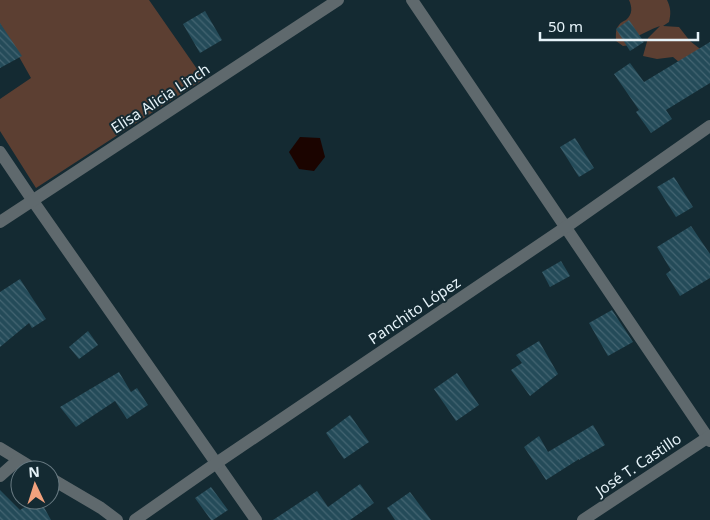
<svg xmlns="http://www.w3.org/2000/svg" width="710" height="520" viewBox="0 0 710 520" font-family="'Noto Sans',sans-serif">
	<style>
		.grass { fill: #5c3f32 }
		.water { fill: #1b0400 }
		.building { fill: url(#building-back-hatch) }
		.lines { fill: none; stroke-linecap: round; stroke-linejoin: round }
		.street { stroke: #5f696d; stroke-width: 12 }
		.labels { text-anchor: middle; dominant-baseline: central; stroke-width: 4; stroke-linejoin: round; paint-order: stroke }
		.street-label { font-size: 15px; fill: #e6f3f9; stroke: #142a32 }
	</style>
	<defs>
		<pattern id="building-back-hatch" width="6" height="6" patternUnits="userSpaceOnUse" patternTransform="scale(1.25)"><rect width="6" height="6" fill="#244b59"/><path d="M-1 5l2 2M0 0l6 6M5-1l2 2" fill="none" stroke="#446572"/></pattern>
	</defs>
	<rect width="100%" height="100%" fill="#142a32"/>
	<g class="grass">
		<polygon points="0,0 149,0 204,79 36,188 0,131 0,99 31,78 0,23"/>
		<path d="M629,0H667C671,8 671,14 669,22L663,26L679,27L690,41L704,52L686,68L673,57L657,59L643,56L648,38L660,26C651,29 643,34 635,37L631,45L623,46L616,41C616,36 615,29 619,25C621,22 624,21 626,20C633,14 632,7 629,0Z"/>
	</g>
	<polygon class="water" points="300,137 320,138 325,157 314,171 299,169 289,152"/>
	<g class="building">
		<polygon points="205,11 222,40 200,53 183,24"/>
		<polygon points="629,20 644,42 630,51 616,29"/>
		<polygon points="0,23 22,56 0,68"/>
		<polygon points="710,42 710,83 666,110 672,119 651,133 636,112 639,110 614,74 630,63 644,82"/>
		<polygon points="575,138 594,168 579,177 560,147"/>
		<polygon points="674,177 693,207 676,217 657,187"/>
		<polygon points="691,226 710,254 710,278 680,296 666,274 671,270 657,247"/>
		<polygon points="561,261 570,276 550,287 542,272"/>
		<polygon points="20,279 46,319 32,328 29,323 0,347 0,292"/>
		<polygon points="612,310 633,342 608,356 589,323"/>
		<polygon points="88,331 98,345 79,359 69,347"/>
		<polygon points="539,341 558,374 530,396 511,370 522,363 516,355"/>
		<polygon points="119,372 131,392 137,388 148,405 127,419 115,401 76,427 60,407"/>
		<polygon points="457,373 479,405 456,421 434,389"/>
		<polygon points="350,415 369,442 344,459 326,433"/>
		<polygon points="593,425 605,445 579,460 579,459 546,480 524,447 539,436 548,452"/>
		<polygon points="360,484 374,503 350,520 273,520 317,491 328,507"/>
		<polygon points="211,487 228,510 213,520 211,520 195,498"/>
		<polygon points="0,490 20,510 36,500 40,500 51,520 0,520"/>
		<polygon points="410,492 431,520 395,520 387,508"/>
	</g>
	<g class="lines">
		<g class="street">
			<polyline points="412,0 710,441"/>
			<polyline points="0,152 33,201 256,520"/>
			<polyline points="0,222 338,0"/>
			<polyline points="0,448 36,470"/>
			<polyline points="0,476 18,460"/>
			<polyline points="50,478 101,508 117,520"/>
			<polyline points="135,520 215,464 566,227 710,126"/>
			<polyline points="583,520 710,436"/>
		</g>
	</g>
	<g class="labels">
		<g class="street-label">
			<text transform="translate(160 98) rotate(-33)">Elisa Alicia Linch</text>
			<text transform="translate(414 310) rotate(-34)">Panchito López</text>
			<text transform="translate(638 464) rotate(-34)">José T. Castillo</text>
		</g>
	</g>
	<g transform="translate(35 485) rotate(356)"><circle r="24" fill="#142a32" stroke="#687a82"/>
	<path d="M0-4L9 19L0 12L-9 19Z" fill="#f1a17d"/>
	<text y="-8" font-size="14" font-weight="bold" text-anchor="middle" fill="#e6f3f9">N</text>
	</g>
	<path d="M540 32v8h158v-8" fill="none" stroke="#e6f3f9" stroke-width="2.5"/>
	<text x="548" y="32" font-size="15" fill="#e6f3f9" stroke="#142a32" stroke-width="4" paint-order="stroke">50 m</text>
</svg>
